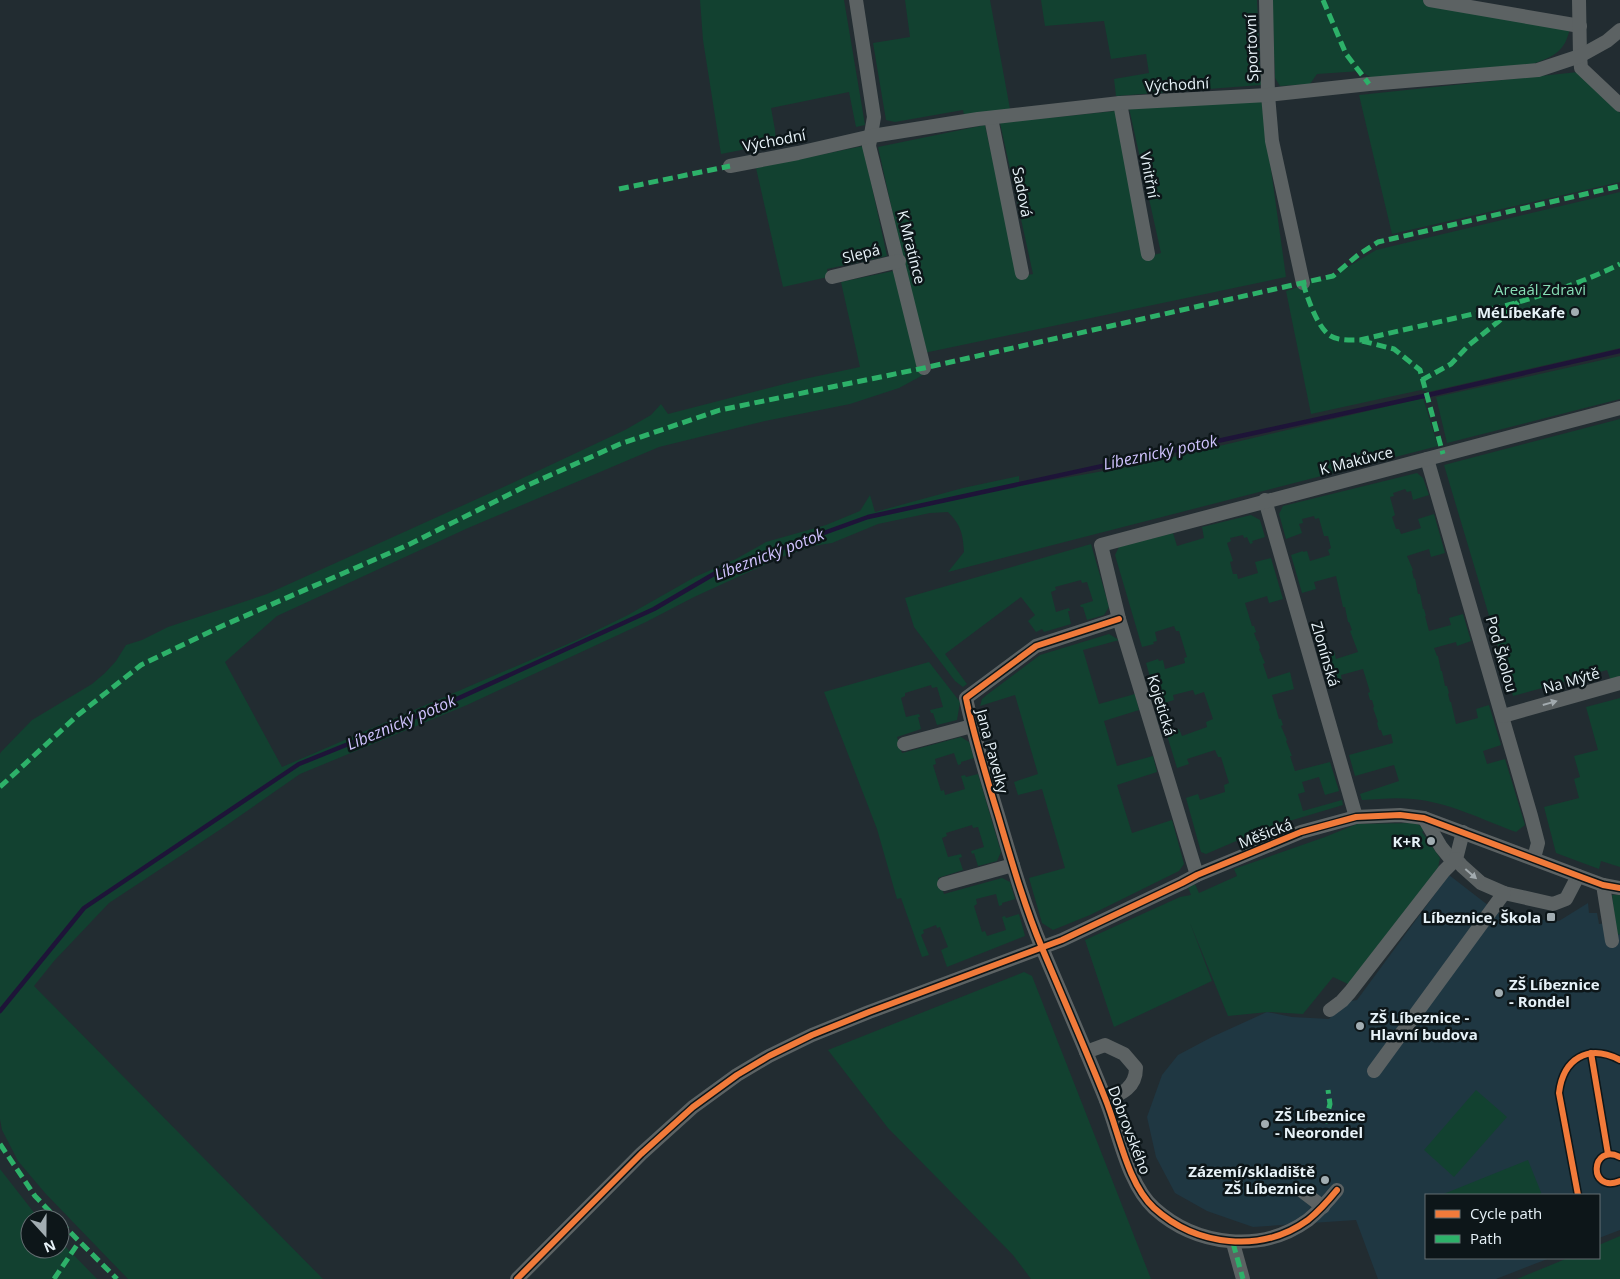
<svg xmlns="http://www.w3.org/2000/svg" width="1620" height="1279" viewBox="0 0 1620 1279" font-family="'Open Sans',sans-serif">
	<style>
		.built { fill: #1f3742 }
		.green { fill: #124130 }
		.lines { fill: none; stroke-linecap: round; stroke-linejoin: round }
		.stream { stroke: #1e1438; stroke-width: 4.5 }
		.minor { stroke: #5c6263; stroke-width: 14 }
		.quiet { stroke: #2db169; stroke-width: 5; stroke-dasharray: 10 5; stroke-linecap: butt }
		.cycleway-casing { stroke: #0d1619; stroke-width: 9 }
		.cycleway { stroke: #f17a3a; stroke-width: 6 }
		.oneway { fill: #a2aaae }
		.poi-dot { fill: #a2adb2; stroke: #0d1619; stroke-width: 2 }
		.labels { text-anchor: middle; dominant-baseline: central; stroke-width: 5; stroke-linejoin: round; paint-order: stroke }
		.street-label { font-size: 15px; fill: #e7f2f8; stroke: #0d1619 }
		.park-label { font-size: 15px; fill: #87ddb5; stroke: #0d1619 }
		.poi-label { font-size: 15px; font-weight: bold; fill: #e7f2f8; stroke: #0d1619; text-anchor: end }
		.water-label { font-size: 16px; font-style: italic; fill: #d0c3fe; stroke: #0d1619 }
	</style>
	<rect width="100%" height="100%" fill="#222c31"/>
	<polygon class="built" points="1449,875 1502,916 1559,921 1588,903 1589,913 1597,913 1599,924 1613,922 1615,935 1620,934 1620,1230 1599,1238 1599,1195 1426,1195 1426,1258 1550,1258 1496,1279 1378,1279 1356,1220 1253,1227 1207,1211 1175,1193 1156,1157 1147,1117 1162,1075 1178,1055 1212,1037 1267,1012 1292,1017 1329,1019 1344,1002 1357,1000"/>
	<g class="green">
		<polygon points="700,0 844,0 865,125 856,127 849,92 771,108 775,130 776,143 721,154 703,40"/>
		<polygon points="905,0 990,0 1010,109 964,115 963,110 895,122 886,120 873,43 910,37"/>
		<polygon points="1041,0 1257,0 1261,85 1116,96 1114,79 1149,73 1146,54 1111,59 1104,21 1045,26"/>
		<path d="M1272,0H1423L1424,3L1570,28C1565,52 1554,56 1533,64L1373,79L1361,71L1317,74L1310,84L1280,86L1275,78Z"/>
		<polygon points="1578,72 1620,113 1620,182 1392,234 1359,95"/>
		<polygon points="1261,98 1286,277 924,353 878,147 985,125 1018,277 1033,274 1000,123 1115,111 1146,257 1161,253 1129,108"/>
		<polygon points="863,146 887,256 827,269 828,277 783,287 756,168"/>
		<polygon points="1620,192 1620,348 1428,392 1421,390 1311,414 1286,291 1333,276 1376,250"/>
		<path d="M898,270L923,375L899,388L850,404L765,421L659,447L468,528L277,616L225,662L282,767L577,640L628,615L695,577L736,559L766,542L826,525L860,511L870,495L875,512L963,488L1019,476V486L1143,464L1423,398L1438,446L948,572L964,552C963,534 961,525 948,512L930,513L878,524L832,543L813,546L784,556L694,597L646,622L467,705L300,774L224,827L109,903L54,961L34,986L323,1279H128L45,1193L18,1161L2,1130L0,1119V754L1,752L32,720L92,684L105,673L116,661L126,645L142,640L168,627L267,594L508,485L625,430L651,415L661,404L668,414L804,379L860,367L841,282Z"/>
		<polygon points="1620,356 1620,399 1447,443 1436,397"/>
		<polygon points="1620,419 1620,678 1611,681 1607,670 1513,696 1444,465"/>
		<path d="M1417,473L1423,478L1429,495L1413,500L1411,491L1407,492L1405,489L1393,493L1394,496L1390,497L1395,515L1392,517L1396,529H1399L1401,534L1421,528L1418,519L1434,514L1445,553L1431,557L1429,549L1407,556L1413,570L1412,571L1414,579L1415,578L1418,594H1420L1423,609H1424L1426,616H1425L1429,631L1451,625L1449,618L1463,614L1471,641L1457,646L1456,642L1434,648L1437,656H1438L1441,671H1442L1445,686H1447L1449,693L1448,694L1450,702H1451L1456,724L1478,718L1476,709L1489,705L1501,745L1483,751L1487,764L1505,759L1525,825L1516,832C1483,820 1448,802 1413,799C1396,797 1379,799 1362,800L1360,794L1399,781L1394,765L1355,776L1349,755L1393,743L1391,734L1383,736L1381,730H1379L1377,723L1378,722L1373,708L1374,707L1372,700H1370L1368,693L1370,692L1363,669L1341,675L1342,681L1329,685L1328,672L1320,654L1334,651L1336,659L1358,652L1350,631L1352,630L1349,622H1348L1345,607H1343L1336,576L1314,582L1316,589L1302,593L1291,555L1303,551V552L1307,551L1310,561L1330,555L1328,550L1331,548L1328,536H1324L1319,518L1315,519L1314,516L1302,519L1303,523L1299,524L1302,533L1286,539L1279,514L1283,506Z"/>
		<polygon points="1251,515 1260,520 1265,537 1252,541 1253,543 1250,544 1247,537 1244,538 1243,535 1230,538 1231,541 1227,543 1233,561 1230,562 1233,574 1237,574 1238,579 1258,573 1255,562 1271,558 1283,599 1269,603 1267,596 1245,603 1252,626 1254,626 1256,632 1254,633 1257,641 1258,641 1260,648 1259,649 1265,663 1263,664 1268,679 1290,672 1294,689 1272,695 1279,719 1281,719 1283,725 1281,726 1287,740 1286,741 1292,756 1290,756 1295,771 1330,762 1339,791 1325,795 1319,777 1302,782 1305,792 1298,794 1303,811 1342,800 1343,805 1269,827 1206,854 1201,852 1186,798 1198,794 1200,800 1225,792 1224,785 1229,783 1221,757 1218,757 1215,750 1187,759 1189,764 1177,768 1166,732 1179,729 1182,736 1207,727 1206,722 1213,719 1204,692 1195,695 1193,690 1173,695 1174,700 1158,705 1146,663 1158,659 1159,661 1163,660 1165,669 1185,663 1184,658 1187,657 1179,631 1176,631 1174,626 1155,632 1157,641 1153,642 1154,644 1142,647 1115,555 1119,547 1173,533 1177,546 1204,538 1202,527"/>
		<polygon points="1091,544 1109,607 1104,615 1087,620 1083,607 1081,607 1080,605 1093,601 1087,582 1082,583 1081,580 1055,587 1056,590 1051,592 1056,612 1069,608 1070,611 1068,611 1071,624 1044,632 1042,629 1036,632 1028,621 1035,615 1021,597 945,654 967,684 963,687 955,681 914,627 905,598"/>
		<polygon points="1109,634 1119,640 1083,650 1099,704 1135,694 1139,710 1104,721 1117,766 1153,756 1157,772 1117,785 1132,833 1172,820 1184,864 1179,871 1090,915 1053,930 1042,923 1029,878 1065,868 1042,789 1018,795 1014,782 1038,774 1015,695 980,706 982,699 988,694 1040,655"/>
		<polygon points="929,662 960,702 957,720 937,725 933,713 931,713 930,710 943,707 937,687 932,688 931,685 905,693 905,696 901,698 906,717 919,714 920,717 918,717 921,729 897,737 902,753 961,737 969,742 974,758 961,762 961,764 958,765 954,753 935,759 936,764 933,765 941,791 944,790 945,795 965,789 961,776 965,775 966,777 978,774 1001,852 997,861 978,866 974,853 972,854 971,851 984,847 978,827 973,828 972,825 946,833 947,836 942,838 948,857 961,854 962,857 959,858 963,870 938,878 944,894 1002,878 1010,882 1015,899 1002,903 1002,905 999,906 996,894 976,899 977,904 974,906 982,932 985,931 987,936 1006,930 1002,917 1005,916 1006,918 1019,914 1025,936 947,967 941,950 948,947 940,927 937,928 936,925 923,930 924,933 921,935 929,955 922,957 901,898 897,899 877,829 824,692"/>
		<polygon points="1620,698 1620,867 1601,861 1599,869 1556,853 1544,807 1579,798 1574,779 1580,777 1574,756 1598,750 1586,707"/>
		<polygon points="1416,823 1425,829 1422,832 1440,858 1438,868 1348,984 1333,977 1303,1014 1268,1012 1228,1016 1190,923 1212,981 1114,1027 1085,940 1180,897 1191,895 1188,887 1195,884 1199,893 1237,876 1234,869 1325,837 1357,824"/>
		<polygon points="1620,894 1620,934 1617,935 1612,895"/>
		<polygon points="1024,972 1032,976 1151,1279 1031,1279 1013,1255 888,1128 828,1050"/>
		<polygon points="1476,1090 1507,1117 1454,1177 1424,1150"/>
		<polygon points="1528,1160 1542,1195 1441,1195"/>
		<polygon points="0,1169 39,1219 30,1219 30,1249 60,1249 60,1241 97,1279 0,1279"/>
		<polygon points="1620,1236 1620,1279 1517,1279 1568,1258 1599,1258 1599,1245"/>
	</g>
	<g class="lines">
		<polyline class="stream" points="0,1011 84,908 299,764 437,708 654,609 719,571 868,517 1424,396 1620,351"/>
		<g class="minor">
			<polyline points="856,0 874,117 869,146 924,368"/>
			<polyline points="1266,0 1268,95 1272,141 1303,283"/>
			<polyline points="1430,0 1580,26"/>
			<polyline points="1579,0 1580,56 1581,68 1620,105"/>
			<polyline points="1120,103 1148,254"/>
			<polyline points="991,118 1022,273"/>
			<polyline points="730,166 798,153 872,136 978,119 1120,103 1268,95 1369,84 1538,70 1580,56 1607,41 1620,30"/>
			<polyline points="832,277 899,261"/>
			<polyline points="1427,459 1531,816 1538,843 1534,858"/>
			<polyline points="1265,500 1356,817"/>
			<path d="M1119,619L1036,646L966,698C974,737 986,776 998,815C1011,859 1024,905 1042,948C1063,998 1085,1048 1105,1098C1119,1132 1127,1183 1154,1208C1196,1246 1261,1254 1308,1220C1319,1211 1328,1201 1337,1190"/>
			<polyline points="1503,716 1620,683"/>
			<polyline points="904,744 972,726"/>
			<polyline points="1424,818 1441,847 1450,858 1456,859"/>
			<polyline points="1463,832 1456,859 1462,866 1481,883 1504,893 1553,904 1566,899 1578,876"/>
			<polyline points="1197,875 1119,619 1101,545 1620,408"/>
			<polyline points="944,884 1013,865"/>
			<polyline points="1603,885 1612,941"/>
			<polyline points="1330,1010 1342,1001 1350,992 1444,871 1456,859"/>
			<path d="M1086,1052L1105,1045L1124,1054L1136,1068C1136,1087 1122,1094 1106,1100"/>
			<polyline points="1374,1071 1504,893"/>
			<polyline points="1302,1191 1323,1207"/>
			<polyline points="1233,1243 1243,1279"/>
			<polyline points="517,1279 641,1154 693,1107 737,1075 769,1056 812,1035 869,1012 1062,940 1182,883 1197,875 1301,832 1356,817 1400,815 1424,818 1584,878 1603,885 1620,888"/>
		</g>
		<g class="quiet">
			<polyline points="1323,0 1346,54 1369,84"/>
			<polyline points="619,189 730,166"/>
			<path d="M1303,283C1307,297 1317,326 1329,335C1337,341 1351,340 1360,340C1446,319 1540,304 1620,264"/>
			<polyline points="1362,341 1394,349 1420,370 1443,454"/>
			<polyline points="1422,380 1451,364 1469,345 1499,321 1518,302"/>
			<polyline points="0,787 78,715 141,665 222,626 408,545 526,486 620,444 720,410 924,368 1333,276 1358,255 1378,242 1620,186"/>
			<polyline points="1325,1123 1330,1104 1328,1090"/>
			<polyline points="0,1144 35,1196 57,1219"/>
			<polyline points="60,1222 117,1279"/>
			<polyline points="1233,1243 1243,1279"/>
			<polyline points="54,1279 79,1242"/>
		</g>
		<defs>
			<g id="cycleway">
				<path d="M1119,619L1036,646L966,698C974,737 986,776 998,815C1011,859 1024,905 1042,948C1063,998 1085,1048 1105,1098C1119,1132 1127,1183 1154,1208C1196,1246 1261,1254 1308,1220C1319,1211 1328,1201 1337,1190"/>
				<polyline points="1591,1053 1608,1154"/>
				<path d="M1620,1157C1591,1142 1587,1194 1620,1181"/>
				<path d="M1578,1195L1559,1093C1563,1059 1588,1043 1620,1060"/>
				<polyline points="517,1279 641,1154 693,1107 737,1075 769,1056 812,1035 869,1012 1062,940 1182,883 1197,875 1301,832 1356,817 1400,815 1424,818 1584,878 1603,885 1620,888"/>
			</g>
		</defs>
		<use href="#cycleway" class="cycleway-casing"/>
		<use href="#cycleway" class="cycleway"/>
	</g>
	<defs><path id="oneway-solid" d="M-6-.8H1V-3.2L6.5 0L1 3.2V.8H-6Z" transform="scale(1.25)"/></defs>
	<g class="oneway">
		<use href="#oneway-solid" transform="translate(1550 703) rotate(-16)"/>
		<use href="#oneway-solid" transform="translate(1471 874) rotate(41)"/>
	</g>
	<g class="poi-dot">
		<circle cx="1575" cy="312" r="5"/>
		<circle cx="1431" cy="841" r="5"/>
		<rect x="1546" y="912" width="10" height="10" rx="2.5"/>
		<circle cx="1499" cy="993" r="5"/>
		<circle cx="1360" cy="1026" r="5"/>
		<circle cx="1265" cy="1124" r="5"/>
		<circle cx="1325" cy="1180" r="5"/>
	</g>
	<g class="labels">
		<g class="street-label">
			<text transform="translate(1251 48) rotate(-92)">Sportovní</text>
			<text transform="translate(1177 84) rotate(-3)">Východní</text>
			<text transform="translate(774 140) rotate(-11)">Východní</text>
			<text transform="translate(1150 175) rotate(79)">Vnitřní</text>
			<text transform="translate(1023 192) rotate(79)">Sadová</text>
			<text transform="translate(912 247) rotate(76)">K Mratínce</text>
			<text transform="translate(861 253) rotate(-14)">Slepá</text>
			<text transform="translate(1356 460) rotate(-14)">K Makůvce</text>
			<text transform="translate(1326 654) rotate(74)">Zlonínská</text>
			<text transform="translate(1502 654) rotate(74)">Pod Školou</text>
			<text transform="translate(1571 680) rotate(-16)">Na Mýtě</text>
			<text transform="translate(1162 705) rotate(73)">Kojetická</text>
			<text transform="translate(993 751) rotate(75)">Jana Pavelky</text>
			<text transform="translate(1265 833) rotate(-21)">Měšická</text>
			<text transform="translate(1130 1130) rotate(69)">Dobrovského</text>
		</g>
		<g class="park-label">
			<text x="1540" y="289">Areaál Zdravi</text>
		</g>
		<g class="poi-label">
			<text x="1565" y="312">MéLíbeKafe</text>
			<text x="1421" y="841">K+R</text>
			<text x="1541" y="917">Líbeznice, Škola</text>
			<text x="1509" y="984" text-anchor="start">ZŠ Líbeznice<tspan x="1509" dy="17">- Rondel</tspan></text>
			<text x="1370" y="1017" text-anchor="start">ZŠ Líbeznice -<tspan x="1370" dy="17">Hlavní budova</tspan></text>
			<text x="1275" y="1115" text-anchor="start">ZŠ Líbeznice<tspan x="1275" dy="17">- Neorondel</tspan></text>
			<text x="1315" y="1171">Zázemí/skladiště<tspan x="1315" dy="17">ZŠ Líbeznice</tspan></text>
		</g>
		<g class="water-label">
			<text transform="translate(1160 452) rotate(-12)">Líbeznický potok</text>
			<text transform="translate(769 554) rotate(-21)">Líbeznický potok</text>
			<text transform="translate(401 722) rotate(-23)">Líbeznický potok</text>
		</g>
	</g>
	<rect x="1425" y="1194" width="175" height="65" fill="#0d1619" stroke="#646e72"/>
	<rect x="1435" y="1210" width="25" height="8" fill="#f17a3a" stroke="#646e72"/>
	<text x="1470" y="1219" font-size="15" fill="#e7f2f8">Cycle path</text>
	<rect x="1435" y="1235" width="25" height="8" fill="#2db169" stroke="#646e72"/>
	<text x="1470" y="1244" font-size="15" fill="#e7f2f8">Path</text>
	<g transform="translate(45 1234) rotate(159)"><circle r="24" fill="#0d1619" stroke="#646e72"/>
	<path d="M0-4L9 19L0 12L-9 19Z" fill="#a2adb2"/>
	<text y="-8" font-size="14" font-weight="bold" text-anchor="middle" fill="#e7f2f8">N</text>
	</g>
</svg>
